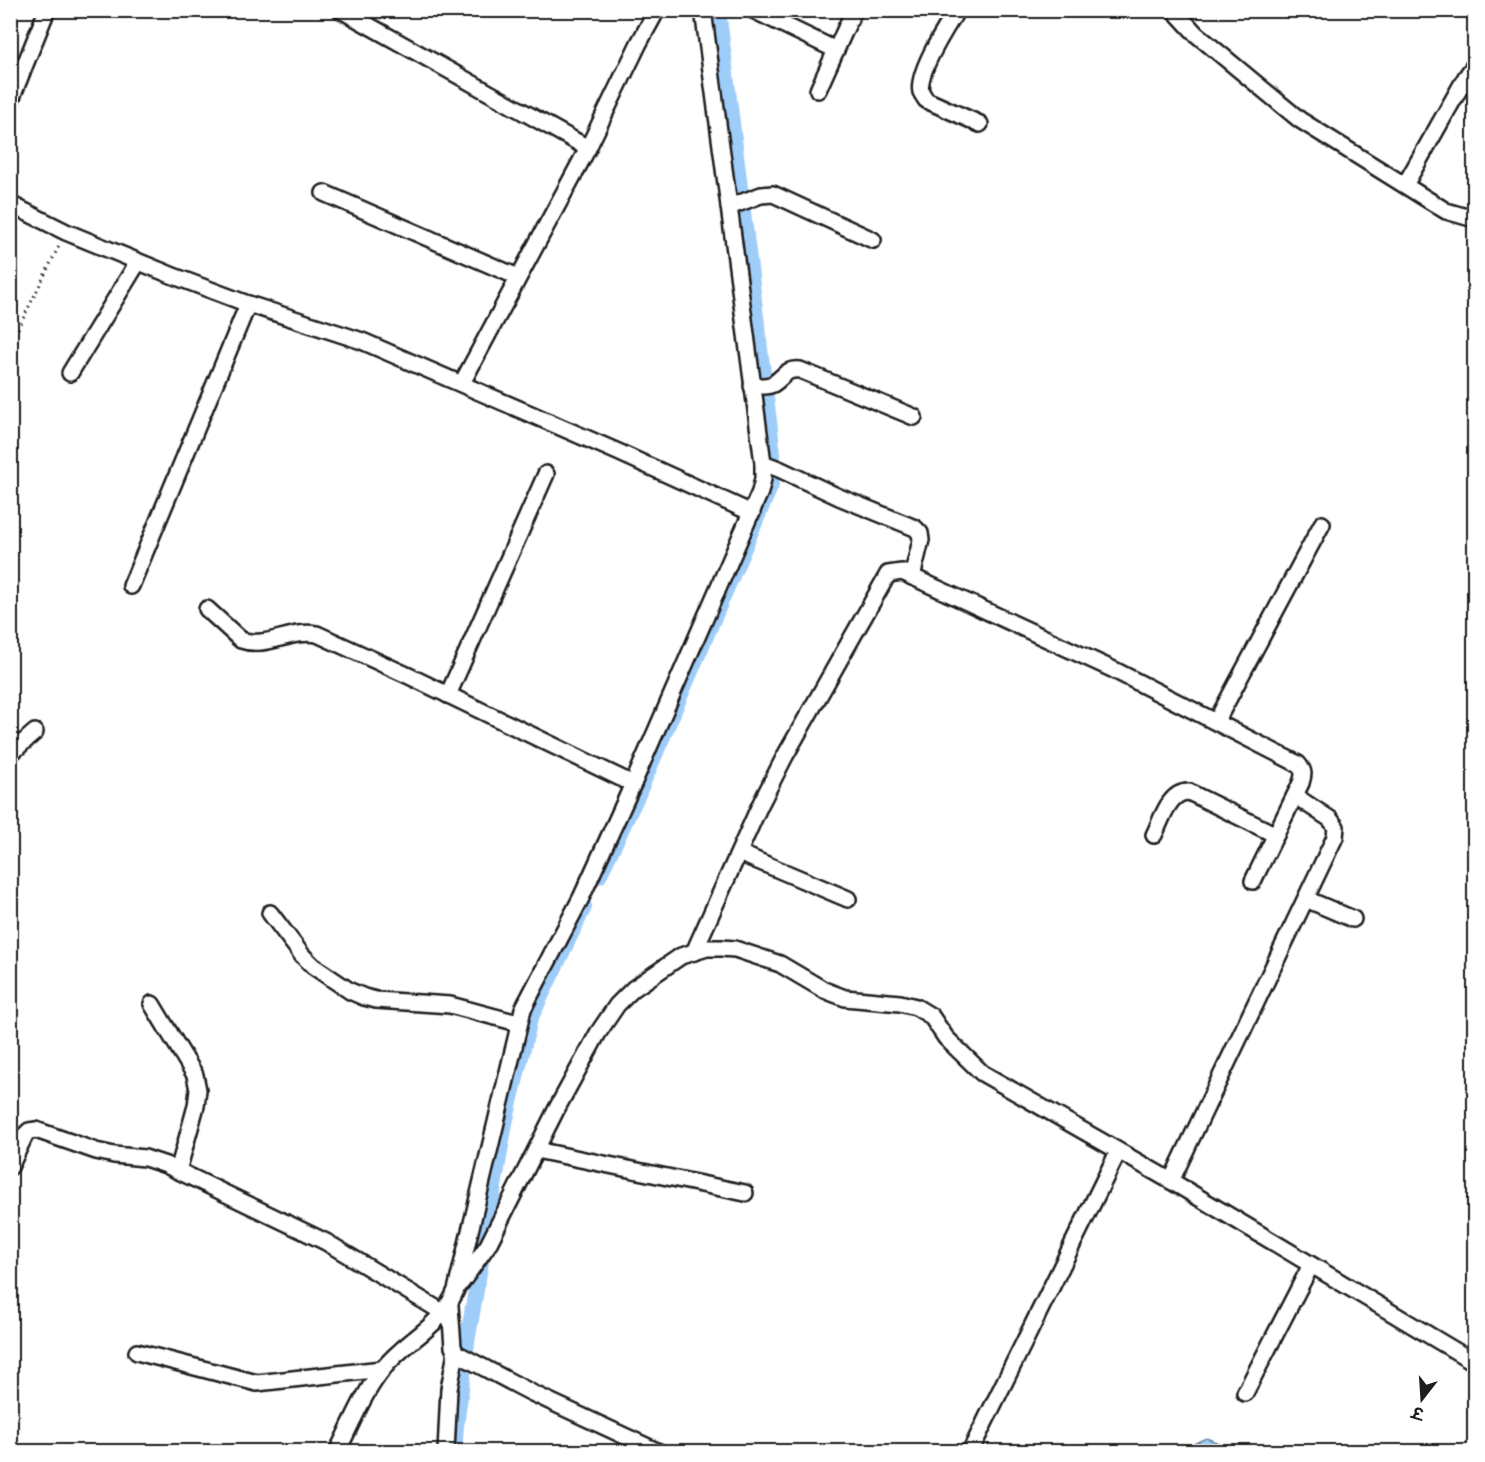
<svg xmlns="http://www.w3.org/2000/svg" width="1485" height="1462" viewBox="0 0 1485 1462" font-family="'Playpen Sans','Playpen Sans Deva',sans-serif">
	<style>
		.water { fill: #9ecdfa; stroke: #6a86a1; stroke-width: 1.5 }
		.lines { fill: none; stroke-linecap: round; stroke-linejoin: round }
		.canal { stroke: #9ecdfa; stroke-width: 16 }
		.minor-casing { stroke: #1c1c1c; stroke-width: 20 }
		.path { stroke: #1c1c1c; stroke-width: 3; stroke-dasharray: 1.5 4.5; stroke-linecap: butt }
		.minor { stroke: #fff; stroke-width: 15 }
	</style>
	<rect width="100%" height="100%" fill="#fff"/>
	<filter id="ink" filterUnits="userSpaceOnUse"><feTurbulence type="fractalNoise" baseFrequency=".0167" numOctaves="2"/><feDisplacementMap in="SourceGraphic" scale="12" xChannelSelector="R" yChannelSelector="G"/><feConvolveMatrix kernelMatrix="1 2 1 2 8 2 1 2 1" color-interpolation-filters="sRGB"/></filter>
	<g filter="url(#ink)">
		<polygon class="water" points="1206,1438 1239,1451 1178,1451"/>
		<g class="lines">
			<g class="canal">
				<polyline points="599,876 638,794 771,485 773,454 718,10"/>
				<polyline points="454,1452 456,1426 467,1342 505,1123 530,1019 584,907"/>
			</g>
			<defs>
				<g id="minor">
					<polyline points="341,10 588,148"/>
					<polyline points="753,10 836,50"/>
					<path d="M957,10C947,26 916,73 921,92C922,94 925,98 926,100L980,124"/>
					<polyline points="1174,10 1196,34 1300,120 1446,211 1474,219"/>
					<polyline points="818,90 854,10"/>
					<polyline points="10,102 47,10"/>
					<polyline points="1405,185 1466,77 1474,66"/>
					<polyline points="324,193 518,277"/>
					<polyline points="10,204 66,232 171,275 248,304 362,341 618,452 752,513"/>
					<polyline points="729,207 761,195 773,194 873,240"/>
					<polyline points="70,373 138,262"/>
					<polyline points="462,383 588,148 639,43 657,10"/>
					<path d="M752,386C759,386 767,387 773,384C784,377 786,368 800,370L914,417"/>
					<polyline points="763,463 779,469 839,497 915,528 920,533 921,540 912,577"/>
					<polyline points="131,586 248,304"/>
					<path d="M207,609L241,640C266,649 291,629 317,634L409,676L633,784"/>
					<polyline points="448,695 546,474"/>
					<polyline points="1216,722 1322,524"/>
					<polyline points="10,754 35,732"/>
					<path d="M1154,835C1162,819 1169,791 1189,792L1276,835"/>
					<polyline points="739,853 848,899"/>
					<polyline points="1306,899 1353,919"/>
					<polyline points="270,913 302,955 313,966 350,991 364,997 376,1000 450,1005 518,1023"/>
					<path d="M694,952L760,805L785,756L888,574L902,572L1114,670L1298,764C1304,771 1304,774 1301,783L1253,881"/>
					<polyline points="152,1004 195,1075 198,1090 196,1106 178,1171"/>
					<polyline points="536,1150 745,1193"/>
					<polyline points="10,1167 25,1135 29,1131 36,1130 96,1151 114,1155 145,1158 166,1165 326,1242 444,1313"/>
					<polyline points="1171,1181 1335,837 1336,827 1330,819 1295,796"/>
					<polyline points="461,1283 488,1245 556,1110 598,1033 617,1005 633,989 681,956 707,948 721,948 735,949 780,964 824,990 845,998 900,1003 916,1007 931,1016 946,1038 982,1073 1171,1181 1474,1362"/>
					<polyline points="450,1306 453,1347 456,1353 532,1393 659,1452"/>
					<polyline points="137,1352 257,1383 382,1369"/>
					<polyline points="1245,1393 1311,1265"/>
					<path d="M337,1452C351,1425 363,1394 382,1370C406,1339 440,1329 456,1290L523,1009L581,898L633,784L760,492L763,479V463L703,10"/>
					<polyline points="446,1452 449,1389 456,1353"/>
					<polyline points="970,1452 1118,1152"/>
				</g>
			</defs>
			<use href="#minor" class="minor-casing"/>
			<polyline class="path" points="10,345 60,244"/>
			<use href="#minor" class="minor"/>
		</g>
	</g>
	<rect width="1485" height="1462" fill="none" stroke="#fff" stroke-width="36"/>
	<rect x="18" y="18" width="1449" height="1426" fill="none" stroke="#1c1c1c" stroke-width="2" filter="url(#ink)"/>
	<g transform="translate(1422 1399) rotate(197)" stroke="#ffffff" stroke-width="4.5" paint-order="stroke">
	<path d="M0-4.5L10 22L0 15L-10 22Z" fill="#1c1c1c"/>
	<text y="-9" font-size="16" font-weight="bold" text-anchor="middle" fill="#1c1c1c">उ</text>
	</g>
</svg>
